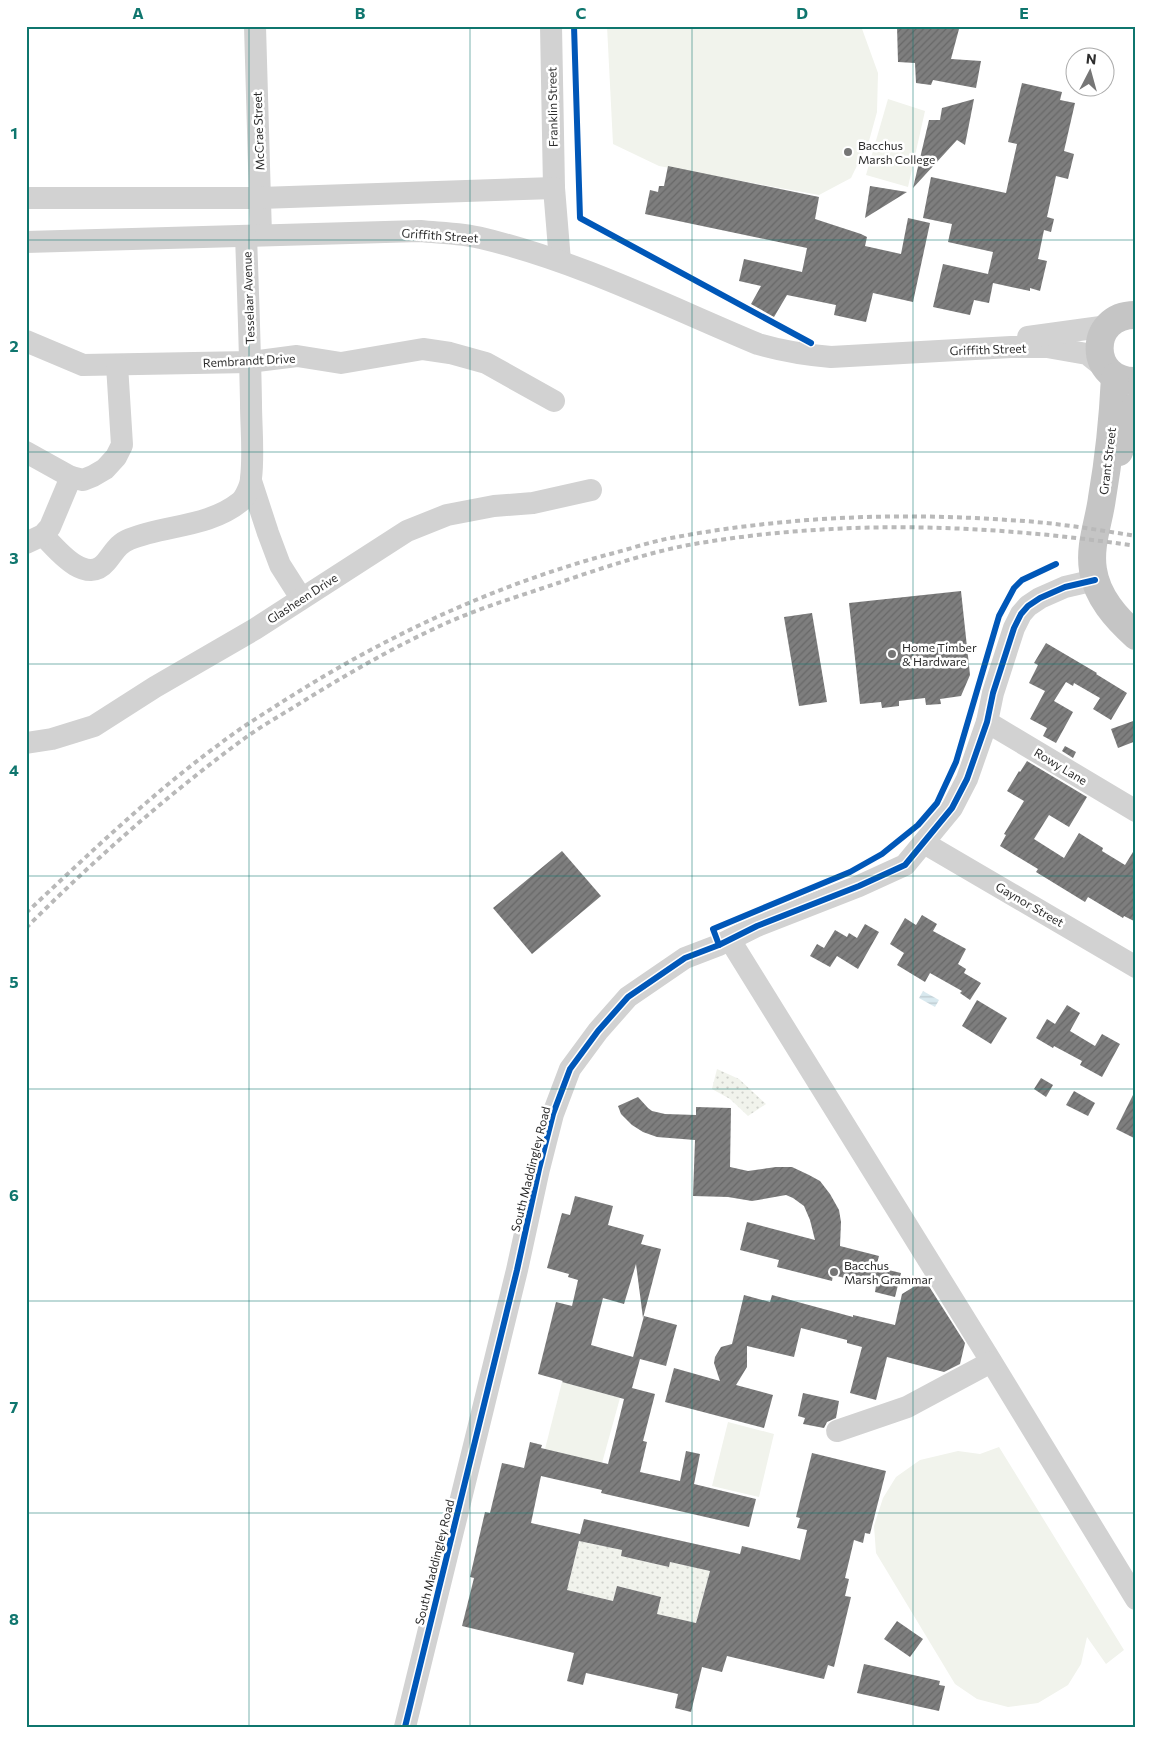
<svg xmlns="http://www.w3.org/2000/svg" width="1162" height="1753" viewBox="0 0 1162 1753" font-family="Commissioner,sans-serif">
	<style>
		.garden { fill: url(#garden-dots) }
		.pitch { fill: #f1f3ec }
		.water { fill: url(#water-rules) }
		.building { fill: url(#building-hatch); fill-rule: evenodd }
		.lines { fill: none; stroke-linecap: round; stroke-linejoin: round }
		.minor { stroke: #d2d2d2; stroke-width: 22 }
		.major { stroke: #c5c5c5; stroke-width: 28 }
		.rail { stroke: #b9b9b9; stroke-width: 4; stroke-dasharray: 5 4; stroke-linecap: butt }
		.cycleway-casing { stroke: #fff; stroke-width: 9 }
		.cycleway { stroke: #0057b8; stroke-width: 6 }
		.grid { fill: none; stroke: #0f766e; stroke-width: 1; stroke-opacity: 0.55 }
		.poi-dot { fill: #767676; stroke: #fff; stroke-width: 2 }
		.labels { text-anchor: middle; dominant-baseline: central; stroke-width: 5; stroke-linejoin: round; paint-order: stroke }
		.street-label { font-size: 12px; fill: #2d2d2d; stroke: #fff }
		.poi-label { font-size: 12px; fill: #2d2d2d; stroke: #fff; text-anchor: start }
		.neatline { fill: none; stroke: #0f766e; stroke-width: 2 }
		.grid-label { font-size: 16px; text-anchor: middle; font-weight: bold; fill: #0f766e }
	</style>
	<defs>
		<pattern id="garden-dots" width="8" height="8" patternUnits="userSpaceOnUse" patternTransform="scale(1.25)"><rect width="8" height="8" fill="#f1f3ec"/><path d="M2 2h.1M6 6h.1" fill="none" stroke="#cfd1cb" stroke-width="1.8" stroke-linecap="round"/></pattern>
		<pattern id="water-rules" width="6" height="5" patternUnits="userSpaceOnUse" patternTransform="scale(1.25)"><rect width="6" height="5" fill="#d9e9ef"/><path d="M0 2.5h6" fill="none" stroke="#bbc8cd"/></pattern>
		<pattern id="building-hatch" width="6" height="6" patternUnits="userSpaceOnUse" patternTransform="scale(1.25)"><rect width="6" height="6" fill="#7e7e7e"/><path d="M-1 1l2-2M0 6l6-6M5 7l2-2" fill="none" stroke="#686868"/></pattern>
	</defs>
	<rect width="100%" height="100%" fill="#fff"/>
	<g class="garden">
		<polygon points="717,1069 739,1079 766,1104 748,1116 730,1099 712,1089"/>
		<polygon points="579,1541 622,1550 621,1556 669,1567 670,1562 710,1571 696,1623 657,1614 661,1597 617,1586 613,1601 571,1591 565,1597"/>
	</g>
	<g class="pitch">
		<polygon points="607,26 861,26 878,73 877,112 869,141 851,178 819,195 659,166 613,144"/>
		<polygon points="888,99 925,111 908,187 866,175"/>
		<polygon points="562,1382 620,1398 602,1463 545,1449"/>
		<polygon points="728,1422 774,1434 759,1497 712,1486"/>
		<polygon points="999,1447 1124,1650 1106,1664 1087,1637 1081,1664 1068,1685 1038,1703 1008,1707 977,1699 955,1684 876,1553 874,1526 883,1498 896,1477 920,1460 958,1451 980,1454"/>
	</g>
	<polygon class="water" points="923,991 939,1000 935,1007 919,998"/>
	<g class="building">
		<polygon points="897,26 954,26 959,29 951,59 981,61 976,88 933,80 931,85 916,83 915,63 898,62"/>
		<polygon points="1022,83 1062,92 1060,100 1075,103 1064,151 1074,154 1068,179 1056,176 1047,217 1054,219 1051,232 1044,230 1038,259 1047,261 1040,291 1030,288 1030,291 993,283 989,303 974,300 970,315 933,307 943,264 988,274 993,252 948,242 952,224 923,218 931,177 1006,193 1017,144 1008,142"/>
		<polygon points="974,99 965,145 957,140 913,188 929,120 940,120 942,108"/>
		<polygon points="668,166 819,197 815,219 861,234 867,237 865,246 901,254 908,218 930,223 913,302 873,293 866,322 834,315 836,305 787,295 774,317 751,304 761,286 739,281 744,259 802,272 807,248 645,214 650,190 658,192 659,186 664,186"/>
		<polygon points="870,186 907,192 865,218"/>
		<polygon points="961,591 970,675 961,696 940,699 941,704 926,705 925,698 899,701 899,706 882,708 881,702 860,704 849,603"/>
		<polygon points="812,613 827,702 799,706 784,617"/>
		<polygon points="1046,643 1097,673 1096,674 1127,693 1111,720 1093,709 1100,698 1074,683 1073,686 1066,682 1054,701 1073,712 1056,743 1043,736 1047,728 1030,719 1045,691 1029,683 1038,665 1034,663"/>
		<polygon points="1136,720 1136,741 1118,748 1111,729"/>
		<polygon points="1065,746 1076,752 1073,758 1062,751"/>
		<polygon points="1027,761 1087,797 1069,827 1049,815 1034,839 1064,858 1079,833 1103,848 1102,851 1125,865 1136,847 1136,922 1124,916 1123,918 1088,897 1085,902 1036,872 1038,869 1000,846 1006,835 1004,834 1024,801 1007,791 1019,771 1020,772"/>
		<polygon points="562,851 601,896 532,954 493,908"/>
		<polygon points="922,915 937,924 933,931 966,949 958,964 966,969 964,973 981,983 970,1000 960,993 962,991 930,973 925,982 897,965 904,953 890,944 905,918 916,925"/>
		<polygon points="865,924 879,932 858,969 837,956 830,967 810,956 817,944 824,948 835,930 847,937 849,933 857,938"/>
		<polygon points="977,1000 1007,1018 991,1044 962,1026"/>
		<polygon points="1067,1005 1080,1013 1070,1031 1095,1046 1102,1034 1120,1044 1102,1077 1080,1065 1082,1061 1054,1046 1053,1048 1036,1038 1047,1019 1055,1024"/>
		<polygon points="1041,1078 1053,1085 1046,1097 1034,1089"/>
		<polygon points="1136,1089 1136,1139 1116,1129"/>
		<polygon points="1074,1091 1095,1103 1088,1116 1066,1105"/>
		<polygon points="638,1097 648,1108 652,1111 665,1114 696,1115 696,1107 731,1108 730,1167 748,1171 776,1167 792,1167 809,1175 820,1181 830,1194 839,1210 841,1222 840,1246 879,1256 876,1267 901,1273 895,1297 875,1292 876,1286 833,1275 832,1281 777,1267 779,1260 740,1250 747,1222 815,1240 810,1220 804,1206 793,1198 786,1195 752,1201 728,1197 693,1196 695,1140 657,1137 643,1132 632,1125 621,1114 618,1106"/>
		<path d="M575,1196L613,1206L608,1225L644,1235L641,1244L661,1249L643,1318L636,1264L624,1304L603,1298L591,1345L633,1357L644,1316L677,1325L666,1366L640,1359L632,1388L655,1394L643,1441L647,1442L640,1472L680,1481L686,1451L700,1454L694,1484L756,1499L749,1527L601,1493L602,1490L541,1476L531,1523L580,1534L584,1519L740,1554L742,1546L800,1560L807,1530L797,1528L800,1518L796,1517L812,1453L886,1471L870,1534L865,1533L863,1543L854,1540L845,1578L849,1579L845,1596L851,1597L834,1667L828,1665L824,1679L727,1656L722,1672L702,1667L691,1712L675,1708L678,1694L586,1673L583,1685L567,1681L574,1653L462,1626L474,1578L470,1577L485,1512L490,1513L502,1463L524,1468L530,1442L542,1445L541,1448L608,1464L624,1399L562,1382L563,1381L538,1374L556,1302L572,1306L578,1280L568,1277L569,1274L547,1268L562,1213L570,1215ZM579,1541L622,1550L621,1556L669,1567L670,1562L710,1571L696,1623L657,1614L661,1597L617,1586L613,1601L567,1590Z"/>
		<polygon points="925,1280 965,1343 960,1364 944,1372 887,1357 876,1400 850,1393 862,1347 847,1343 847,1340 801,1328 794,1357 747,1346 747,1367 736,1385 773,1395 764,1428 665,1402 674,1368 720,1381 714,1363 715,1357 721,1347 732,1344 744,1295 770,1302 772,1295 853,1317 853,1315 895,1325 902,1294"/>
		<polygon points="803,1393 839,1401 836,1418 827,1422 824,1428 803,1424 805,1418 798,1416"/>
		<polygon points="897,1621 923,1639 910,1657 884,1639"/>
		<polygon points="864,1664 940,1681 939,1685 945,1686 939,1711 857,1693"/>
	</g>
	<g class="lines">
		<g class="minor">
			<polyline points="255,26 261,235"/>
			<polyline points="551,26 554,188 560,261"/>
			<polyline points="26,198 260,198 554,188"/>
			<path d="M26,242L420,231C440,233 462,233 481,238C578,261 667,306 758,344C782,351 806,355 831,357L1011,347H1047L1087,354L1107,370"/>
			<polyline points="1028,337 1108,326"/>
			<polyline points="26,341 83,365 250,362 297,356 341,363 423,349 450,353 486,363 554,401"/>
			<polyline points="26,452 71,477 83,480 93,476 105,469 116,457 122,445 117,365"/>
			<polyline points="251,481 268,533 280,565 301,598"/>
			<path d="M43,535C57,550 86,586 106,562C114,553 117,544 130,539C165,525 209,527 240,502C245,498 251,485 251,478C254,454 251,427 251,403C250,347 248,291 246,236"/>
			<polyline points="26,543 43,535 50,527 71,477"/>
			<polyline points="987,722 1136,811"/>
			<polyline points="26,743 52,739 94,726 155,687 255,629 407,531 447,515 494,506 533,503 591,490"/>
			<polyline points="924,843 1136,967"/>
			<polyline points="730,940 986,1353 1136,1599"/>
			<polyline points="837,1431 907,1407 991,1362"/>
			<polyline points="405,1727 517,1270 539,1169 553,1114 570,1069 598,1031 628,997 685,958 719,945 757,926 859,886 905,865 952,808 967,779 987,722 993,693 1014,628 1021,614 1028,606 1040,598 1065,587 1095,580"/>
		</g>
		<g class="major">
			<path d="M1136,315C1087,314 1088,383 1136,381"/>
			<path d="M1115,377C1113,418 1109,458 1102,498C1099,522 1089,545 1093,570C1097,597 1116,618 1136,636"/>
			<polyline points="1119,452 1136,406"/>
		</g>
		<g class="rail">
			<path d="M26,913C89,854 151,794 221,743C240,728 262,715 282,702C382,638 490,587 606,555C627,550 649,542 671,538C782,517 895,512 1008,520C1051,522 1093,529 1136,536"/>
			<path d="M26,928C94,860 167,795 245,738C263,725 283,714 302,702C347,674 394,647 442,625C479,608 520,596 558,583C602,568 649,552 694,544C841,519 989,524 1136,546"/>
		</g>
		<defs>
			<g id="cycleway">
				<polyline points="574,26 580,218 811,343"/>
				<polyline points="719,945 713,929 850,872 882,854 918,825 937,803 956,762 999,616 1014,588 1022,580 1056,564"/>
				<polyline points="405,1727 517,1270 539,1169 553,1114 570,1069 598,1031 628,997 685,958 719,945 757,926 859,886 905,865 952,808 967,779 987,722 993,693 1014,628 1021,614 1028,606 1040,598 1065,587 1095,580"/>
			</g>
		</defs>
		<use href="#cycleway" class="cycleway-casing"/>
		<use href="#cycleway" class="cycleway"/>
	</g>
	<path class="grid" d="M249,26V1727M470,26V1727M692,26V1727M913,26V1727M26,240H1136M26,452H1136M26,664H1136M26,876H1136M26,1089H1136M26,1301H1136M26,1513H1136"/>
	<g class="poi-dot">
		<circle cx="848" cy="152" r="5"/>
		<circle cx="892" cy="654" r="5"/>
		<circle cx="834" cy="1272" r="5"/>
	</g>
	<g class="labels">
		<g class="street-label">
			<text transform="translate(552 107) rotate(-91)">Franklin Street</text>
			<text transform="translate(258 131) rotate(-92)">McCrae Street</text>
			<text transform="translate(440 235) rotate(4)">Griffith Street</text>
			<text transform="translate(248 298) rotate(-92)">Tesselaar Avenue</text>
			<text transform="translate(988 349) rotate(-2)">Griffith Street</text>
			<text transform="translate(249 360) rotate(-3)">Rembrandt Drive</text>
			<text transform="translate(1107 461) rotate(-83)">Grant Street</text>
			<text transform="translate(302 598) rotate(-33)">Glasheen Drive</text>
			<text transform="translate(1061 766) rotate(31)">Rowy Lane</text>
			<text transform="translate(1030 904) rotate(30)">Gaynor Street</text>
			<text transform="translate(530 1169) rotate(-76)">South Maddingley Road</text>
			<text transform="translate(434 1562) rotate(-76)">South Maddingley Road</text>
		</g>
		<g class="poi-label">
			<text x="858" y="145">Bacchus<tspan x="858" dy="14">Marsh College</tspan></text>
			<text x="902" y="647">Home Timber<tspan x="902" dy="14">&amp; Hardware</tspan></text>
			<text x="844" y="1265">Bacchus<tspan x="844" dy="14">Marsh Grammar</tspan></text>
		</g>
	</g>
	<rect width="1162" height="1753" fill="none" stroke="#ffffff" stroke-width="55"/>
	<g transform="translate(1090 72) rotate(6)"><circle r="24" fill="#ffffff" stroke="#ababab"/>
	<path d="M0-4L9 19L0 12L-9 19Z" fill="#767676"/>
	<text y="-8" font-size="14" font-weight="bold" text-anchor="middle" fill="#2d2d2d">N</text>
	</g>
	<rect x="28" y="28" width="1106" height="1698" class="neatline"/>
	<g class="grid-label">
		<text x="138" y="19">A</text>
		<text x="360" y="19">B</text>
		<text x="581" y="19">C</text>
		<text x="802" y="19">D</text>
		<text x="1024" y="19">E</text>
		<text x="14" y="139">1</text>
		<text x="14" y="352">2</text>
		<text x="14" y="564">3</text>
		<text x="14" y="776">4</text>
		<text x="14" y="988">5</text>
		<text x="14" y="1201">6</text>
		<text x="14" y="1413">7</text>
		<text x="14" y="1625">8</text>
	</g>
</svg>
